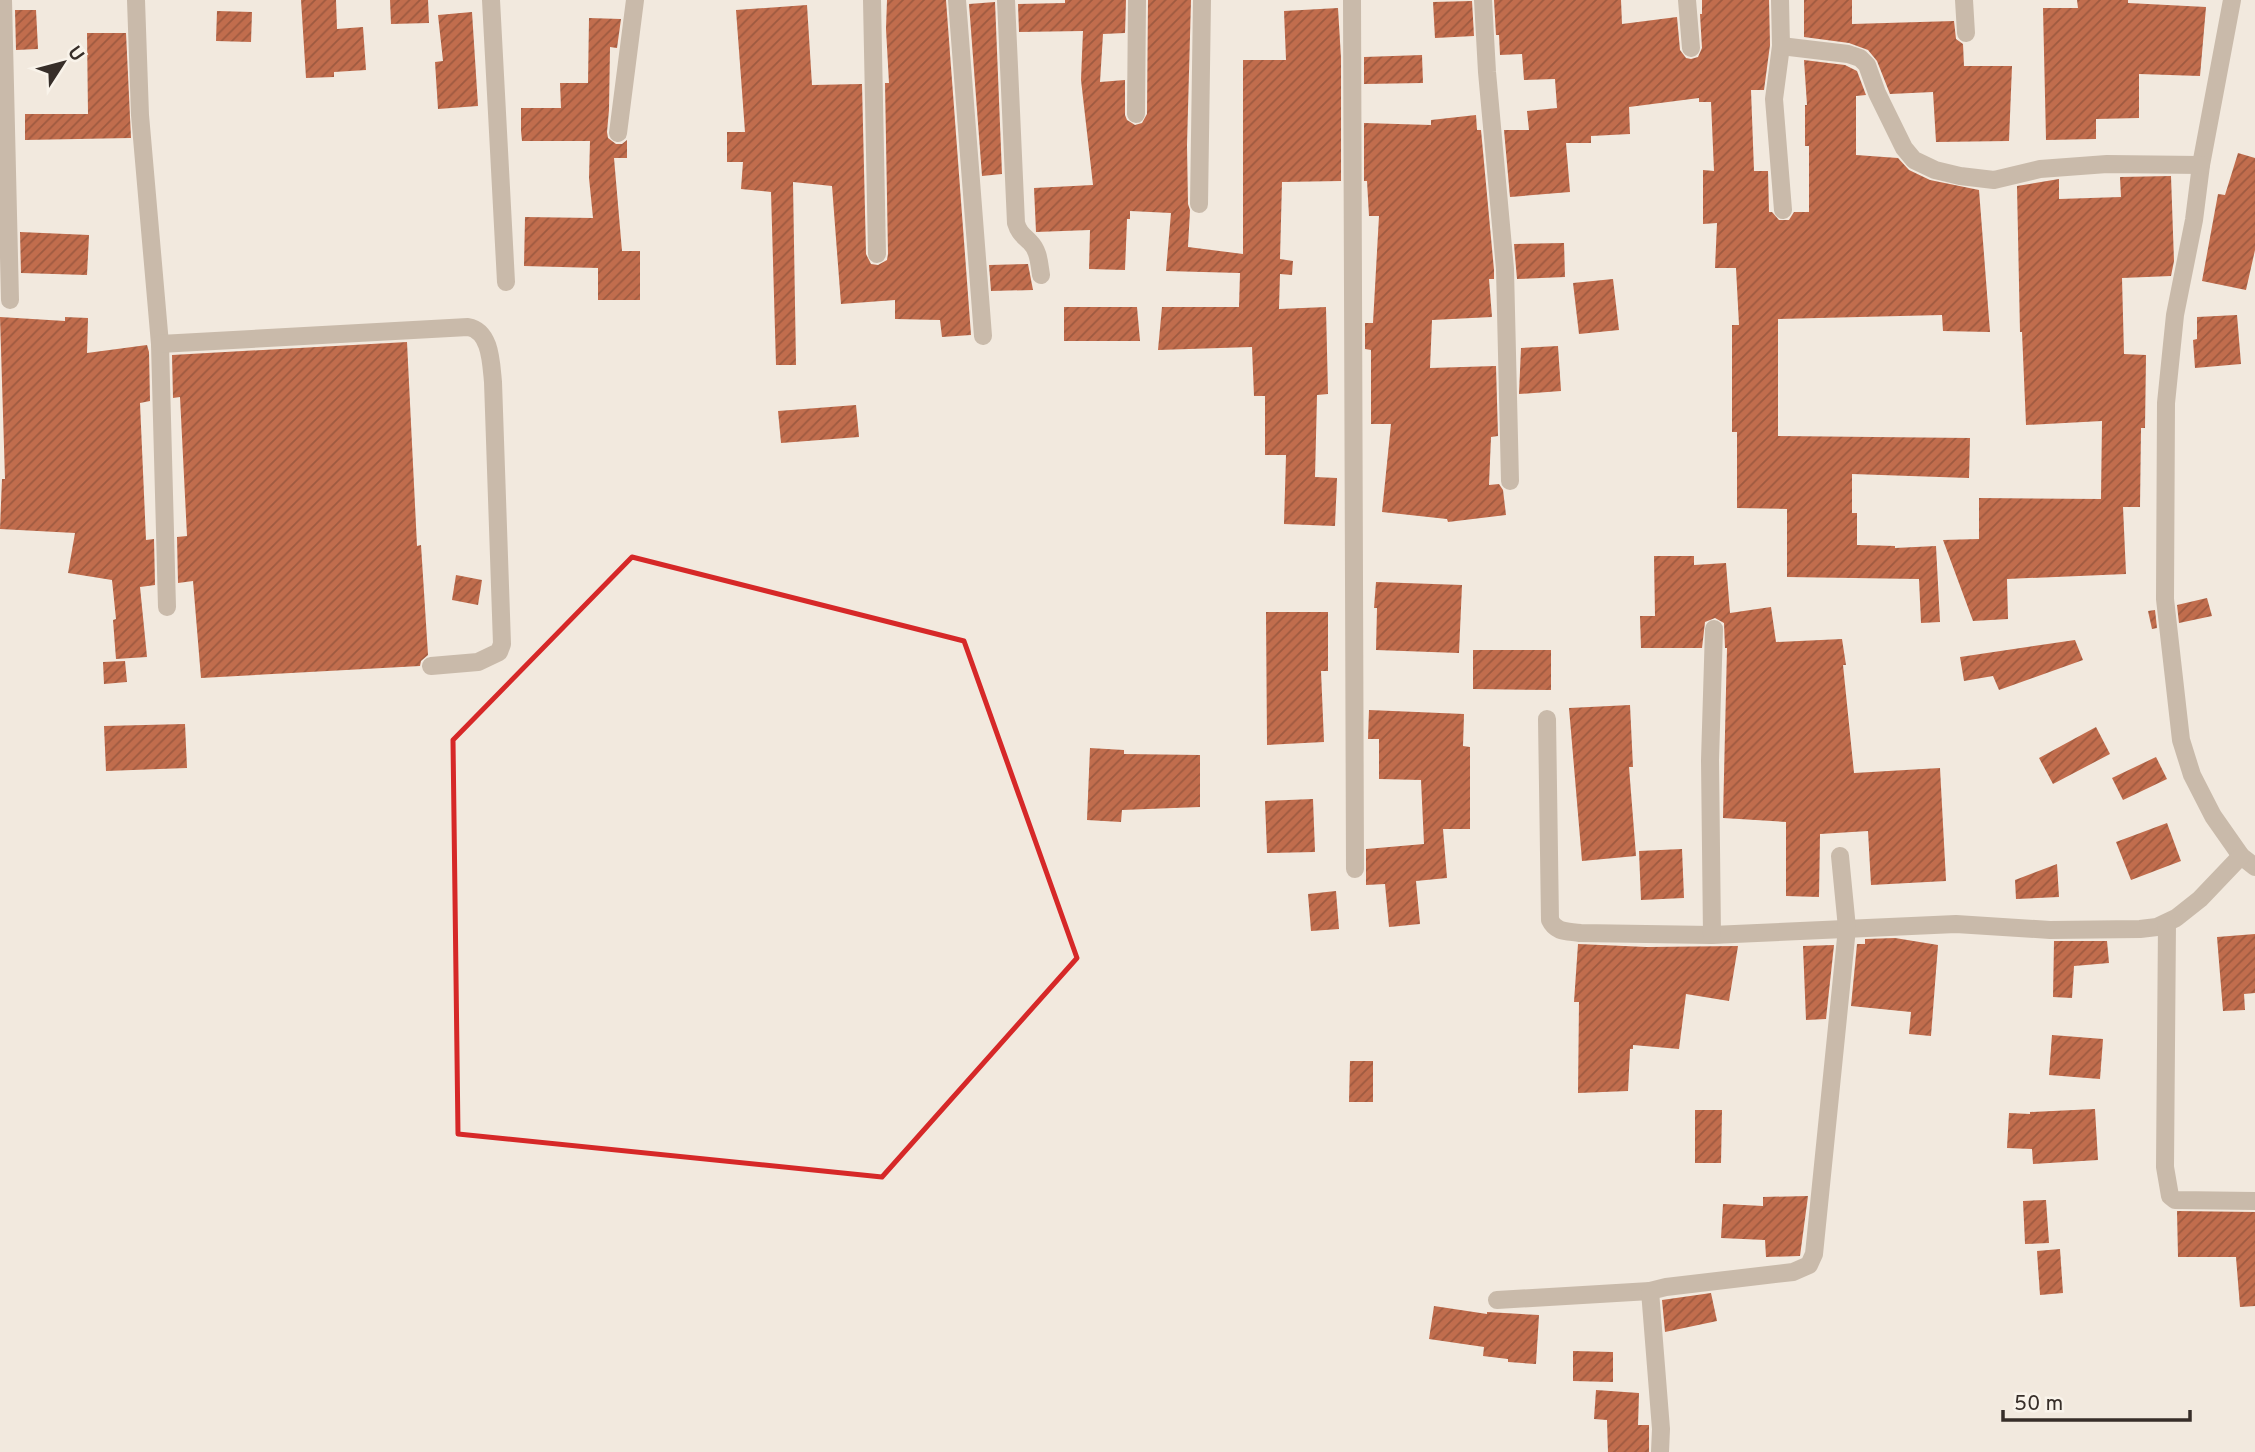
<svg xmlns="http://www.w3.org/2000/svg" width="2255" height="1452" viewBox="0 0 2255 1452" font-family="Overpass,sans-serif">
	<style>
		.building { fill: url(#building-hatch) }
		.lines { fill: none; stroke-linecap: round; stroke-linejoin: round }
		.minor { stroke: #c9baaa; stroke-width: 18 }
		.marked { fill: none; stroke: #d62828; stroke-width: 5; stroke-linejoin: round }
	</style>
	<defs>
		<pattern id="building-hatch" width="6" height="6" patternUnits="userSpaceOnUse" patternTransform="scale(1.75)"><rect width="6" height="6" fill="#c16d4d"/><path d="M-1 1l2-2M0 6l6-6M5 7l2-2" fill="none" stroke="#9e5a40"/></pattern>
	</defs>
	<rect width="100%" height="100%" fill="#f2e9de"/>
	<g class="building">
		<polygon points="301,0 336,0 337,29 363,27 366,70 334,72 334,77 306,78"/>
		<polygon points="390,0 428,0 429,23 391,24"/>
		<polygon points="887,0 946,0 971,335 942,337 940,320 895,319 895,300 841,304 832,186 793,182 796,365 776,365 771,192 741,189 743,162 727,162 727,132 745,132 736,10 807,5 812,85 862,84 866,254 871,264 878,265 887,260 888,254 885,83 889,83 886,29"/>
		<polygon points="1065,0 1126,0 1125,33 1103,34 1100,82 1125,80 1125,115 1127,120 1135,125 1142,123 1147,114 1148,0 1191,0 1187,145 1188,204 1190,210 1188,247 1243,254 1243,60 1286,60 1284,11 1338,8 1341,58 1341,181 1282,182 1280,259 1293,261 1292,275 1280,274 1279,309 1326,307 1328,394 1317,395 1315,477 1337,478 1335,526 1284,524 1286,455 1265,455 1265,396 1254,396 1252,347 1158,350 1162,307 1239,307 1240,273 1166,271 1171,213 1130,211 1130,219 1127,219 1125,270 1089,269 1090,230 1036,232 1034,188 1093,185 1081,80 1083,31 1019,32 1018,4 1065,3"/>
		<polygon points="1494,0 1621,0 1622,24 1677,17 1680,50 1686,58 1691,59 1698,57 1702,48 1700,14 1702,14 1702,0 1769,0 1770,45 1764,90 1751,90 1754,171 1768,171 1769,212 1772,212 1779,220 1789,220 1794,212 1809,212 1809,146 1805,146 1805,105 1807,105 1804,60 1845,65 1857,71 1866,95 1856,96 1856,155 1898,158 1909,170 1930,180 1979,190 1990,332 1943,331 1942,315 1778,319 1778,436 1970,438 1969,478 1852,474 1852,513 1857,513 1857,545 1895,546 1895,548 1936,546 1940,622 1921,623 1919,579 1787,577 1787,509 1737,508 1737,432 1732,432 1732,325 1739,325 1736,268 1715,268 1717,223 1703,224 1703,170 1714,171 1711,102 1699,102 1699,98 1629,107 1630,134 1591,136 1591,143 1566,143 1570,192 1510,197 1504,130 1529,130 1527,111 1557,108 1555,79 1524,80 1522,54 1500,55 1499,35 1496,35"/>
		<polygon points="1804,0 1852,0 1852,24 1954,21 1956,39 1963,44 1964,66 2012,66 2009,141 1936,142 1933,92 1890,94 1877,61 1868,50 1849,43 1804,37"/>
		<polygon points="2077,0 2128,0 2128,3 2206,7 2200,76 2139,74 2139,118 2096,119 2096,139 2046,140 2043,8 2078,8"/>
		<polygon points="1472,1 1474,36 1435,38 1433,2"/>
		<polygon points="995,2 1002,174 982,176 969,4"/>
		<polygon points="15,10 36,10 38,49 16,50"/>
		<polygon points="217,11 252,12 251,42 216,41"/>
		<polygon points="472,12 478,106 438,109 435,62 443,61 438,15"/>
		<polygon points="589,18 621,19 617,48 610,47 609,110 607,132 608,138 616,144 622,144 627,140 627,158 614,158 622,251 640,251 640,300 598,300 598,268 524,266 525,217 593,218 589,178 590,141 522,141 521,131 521,108 561,108 560,83 588,83"/>
		<polygon points="87,33 126,33 131,138 25,140 25,114 88,114"/>
		<polygon points="1422,55 1423,83 1364,84 1364,57"/>
		<polygon points="1476,115 1477,130 1481,130 1494,270 1494,279 1489,279 1492,317 1432,320 1430,368 1496,366 1498,436 1491,437 1489,485 1499,484 1503,490 1506,515 1448,522 1447,519 1382,512 1391,424 1371,424 1371,350 1365,349 1365,323 1373,323 1379,216 1369,216 1367,181 1364,181 1364,123 1431,125 1431,120"/>
		<polygon points="2238,153 2255,158 2255,250 2246,290 2202,281 2218,194 2225,195"/>
		<polygon points="2171,176 2174,261 2171,276 2122,278 2124,354 2146,355 2145,428 2141,428 2140,507 2123,507 2126,574 2007,579 2008,619 1973,621 1943,540 1979,539 1979,498 2101,499 2102,421 2026,425 2022,332 2020,332 2017,186 2059,179 2059,199 2121,197 2120,177"/>
		<polygon points="20,232 89,235 87,275 21,273"/>
		<polygon points="1564,243 1565,277 1517,279 1514,244"/>
		<polygon points="1028,264 1033,290 991,291 989,265"/>
		<polygon points="1613,279 1619,330 1579,334 1573,283"/>
		<polygon points="1064,307 1137,307 1140,341 1064,341"/>
		<polygon points="2237,315 2241,364 2195,368 2193,340 2197,339 2197,317"/>
		<polygon points="0,317 65,321 65,317 88,318 87,353 147,345 149,352 150,401 140,403 146,540 154,539 155,585 140,587 147,657 116,659 113,620 116,619 112,580 68,573 75,533 0,529 2,479 5,479"/>
		<polygon points="407,342 417,546 421,545 428,655 421,661 420,666 201,678 193,581 178,583 177,537 187,536 180,397 173,398 172,355"/>
		<polygon points="1558,346 1561,391 1519,394 1521,348"/>
		<polygon points="856,405 859,437 781,443 778,411"/>
		<polygon points="1654,556 1694,556 1694,565 1726,563 1730,613 1771,607 1776,642 1842,639 1846,665 1843,665 1854,773 1940,768 1946,881 1871,885 1868,831 1820,834 1819,897 1786,896 1786,822 1723,818 1727,648 1725,648 1724,623 1715,618 1705,622 1702,648 1641,648 1640,616 1655,616"/>
		<polygon points="456,575 482,580 478,605 452,600"/>
		<polygon points="1376,582 1462,585 1459,653 1376,650 1377,608 1374,608"/>
		<polygon points="2207,598 2212,616 2179,623 2177,605"/>
		<polygon points="2155,610 2157,628 2152,629 2148,611"/>
		<polygon points="1266,612 1328,612 1328,671 1321,671 1324,742 1267,745"/>
		<polygon points="2075,640 2083,660 1999,690 1993,676 1964,681 1960,657"/>
		<polygon points="1473,650 1551,650 1551,690 1473,689"/>
		<polygon points="125,661 127,682 104,684 103,662"/>
		<polygon points="1630,705 1633,767 1629,767 1636,856 1582,861 1569,708"/>
		<polygon points="1369,710 1464,714 1463,746 1470,747 1470,829 1443,829 1447,878 1416,881 1420,924 1389,927 1385,884 1366,885 1366,849 1424,844 1421,780 1379,779 1379,739 1368,739"/>
		<polygon points="185,724 187,768 106,771 104,726"/>
		<polygon points="2096,727 2110,754 2053,784 2039,758"/>
		<polygon points="1090,748 1124,750 1124,754 1200,755 1200,807 1122,810 1121,822 1087,820"/>
		<polygon points="2156,757 2167,779 2123,800 2112,778"/>
		<polygon points="1313,799 1315,852 1267,853 1265,801"/>
		<polygon points="2167,823 2181,861 2131,880 2116,842"/>
		<polygon points="1682,849 1684,898 1641,900 1639,851"/>
		<polygon points="2057,864 2059,897 2016,899 2015,880"/>
		<polygon points="1336,891 1339,929 1311,931 1308,894"/>
		<polygon points="2255,934 2255,993 2244,994 2245,1010 2223,1011 2217,937"/>
		<polygon points="1895,938 1938,945 1931,1036 1909,1034 1911,1012 1851,1006 1857,944 1865,944 1865,939"/>
		<polygon points="2054,941 2107,941 2109,963 2074,966 2072,998 2053,997"/>
		<polygon points="1578,944 1647,947 1738,946 1729,1001 1686,994 1679,1049 1633,1045 1633,1049 1630,1049 1628,1091 1578,1093 1579,1002 1574,1002"/>
		<polygon points="1834,945 1826,1019 1806,1020 1803,946"/>
		<polygon points="2052,1035 2103,1039 2100,1079 2049,1075"/>
		<polygon points="1350,1061 1373,1061 1373,1102 1349,1102"/>
		<polygon points="2095,1109 2098,1160 2033,1164 2032,1149 2007,1148 2009,1113 2030,1114 2030,1112"/>
		<polygon points="1695,1110 1722,1110 1721,1163 1695,1163"/>
		<polygon points="1808,1196 1800,1256 1766,1257 1765,1240 1721,1238 1723,1204 1763,1206 1763,1197"/>
		<polygon points="2046,1200 2049,1243 2025,1244 2023,1201"/>
		<polygon points="2177,1211 2255,1212 2255,1306 2240,1307 2236,1257 2178,1257"/>
		<polygon points="2060,1249 2063,1293 2040,1295 2037,1251"/>
		<polygon points="1711,1293 1717,1321 1665,1332 1662,1300"/>
		<polygon points="1434,1306 1487,1314 1487,1312 1539,1315 1536,1364 1508,1362 1508,1359 1483,1356 1484,1347 1429,1339"/>
		<polygon points="1573,1351 1613,1352 1613,1382 1573,1381"/>
		<polygon points="1596,1390 1639,1393 1638,1425 1649,1425 1649,1452 1608,1452 1607,1420 1594,1419"/>
	</g>
	<g class="lines">
		<g class="minor">
			<polyline points="3,0 10,300"/>
			<polyline points="136,0 140,115 160,344 167,607"/>
			<polyline points="491,0 506,282"/>
			<polyline points="872,0 877,254"/>
			<polyline points="957,0 983,336"/>
			<path d="M1006,0L1016,223C1019,233 1023,235 1030,242C1039,251 1039,263 1041,275"/>
			<polyline points="1352,0 1355,869"/>
			<polyline points="1483,0 1487,72 1505,269 1510,481"/>
			<polyline points="1687,0 1691,48"/>
			<polyline points="1780,0 1781,46 1774,99 1783,210"/>
			<polyline points="1964,0 1966,33"/>
			<polyline points="2232,0 2201,165 2194,220 2175,315 2166,403 2165,599 2181,740 2192,775 2213,816 2241,856 2255,867"/>
			<polyline points="1781,46 1848,54 1860,58 1867,65 1877,93 1904,148 1914,160 1935,170 1960,176 1994,180 2040,169 2107,164 2201,165"/>
			<polyline points="1136,114 1137,0"/>
			<polyline points="618,133 635,0"/>
			<polyline points="1199,204 1202,0"/>
			<path d="M160,344L468,327C491,331 491,363 493,382L502,644L499,652L478,662L431,666"/>
			<path d="M1547,719L1550,920C1556,933 1568,931 1580,933L1712,935L1956,924L2050,930L2140,929L2157,927L2176,918L2200,899L2241,856"/>
			<polyline points="2167,923 2165,1167 2170,1196 2175,1200 2255,1201"/>
			<polyline points="1712,935 1710,760 1714,629"/>
			<polyline points="1497,1300 1650,1291"/>
			<polyline points="1660,1452 1661,1429 1650,1291 1666,1287 1793,1272 1809,1265 1814,1254 1847,928 1840,856"/>
		</g>
	</g>
	<path class="marked" d="M632,557L964,641L1077,958L882,1177L458,1134L453,740Z"/>
	<g transform="translate(63 63) rotate(54)" stroke="#f9f3ea" stroke-width="5" paint-order="stroke">
	<path d="M0-5L12 26L0 18L-12 26Z" fill="#372e29"/>
	<text y="-10" font-size="19" font-weight="bold" text-anchor="middle" fill="#372e29">U</text>
	</g>
	<path d="M2003 1410v10h187v-10" fill="none" stroke="#372e29" stroke-width="3.5"/>
	<text x="2014" y="1410" font-size="21" fill="#372e29" stroke="#f9f3ea" stroke-width="5" paint-order="stroke">50 m</text>
</svg>
